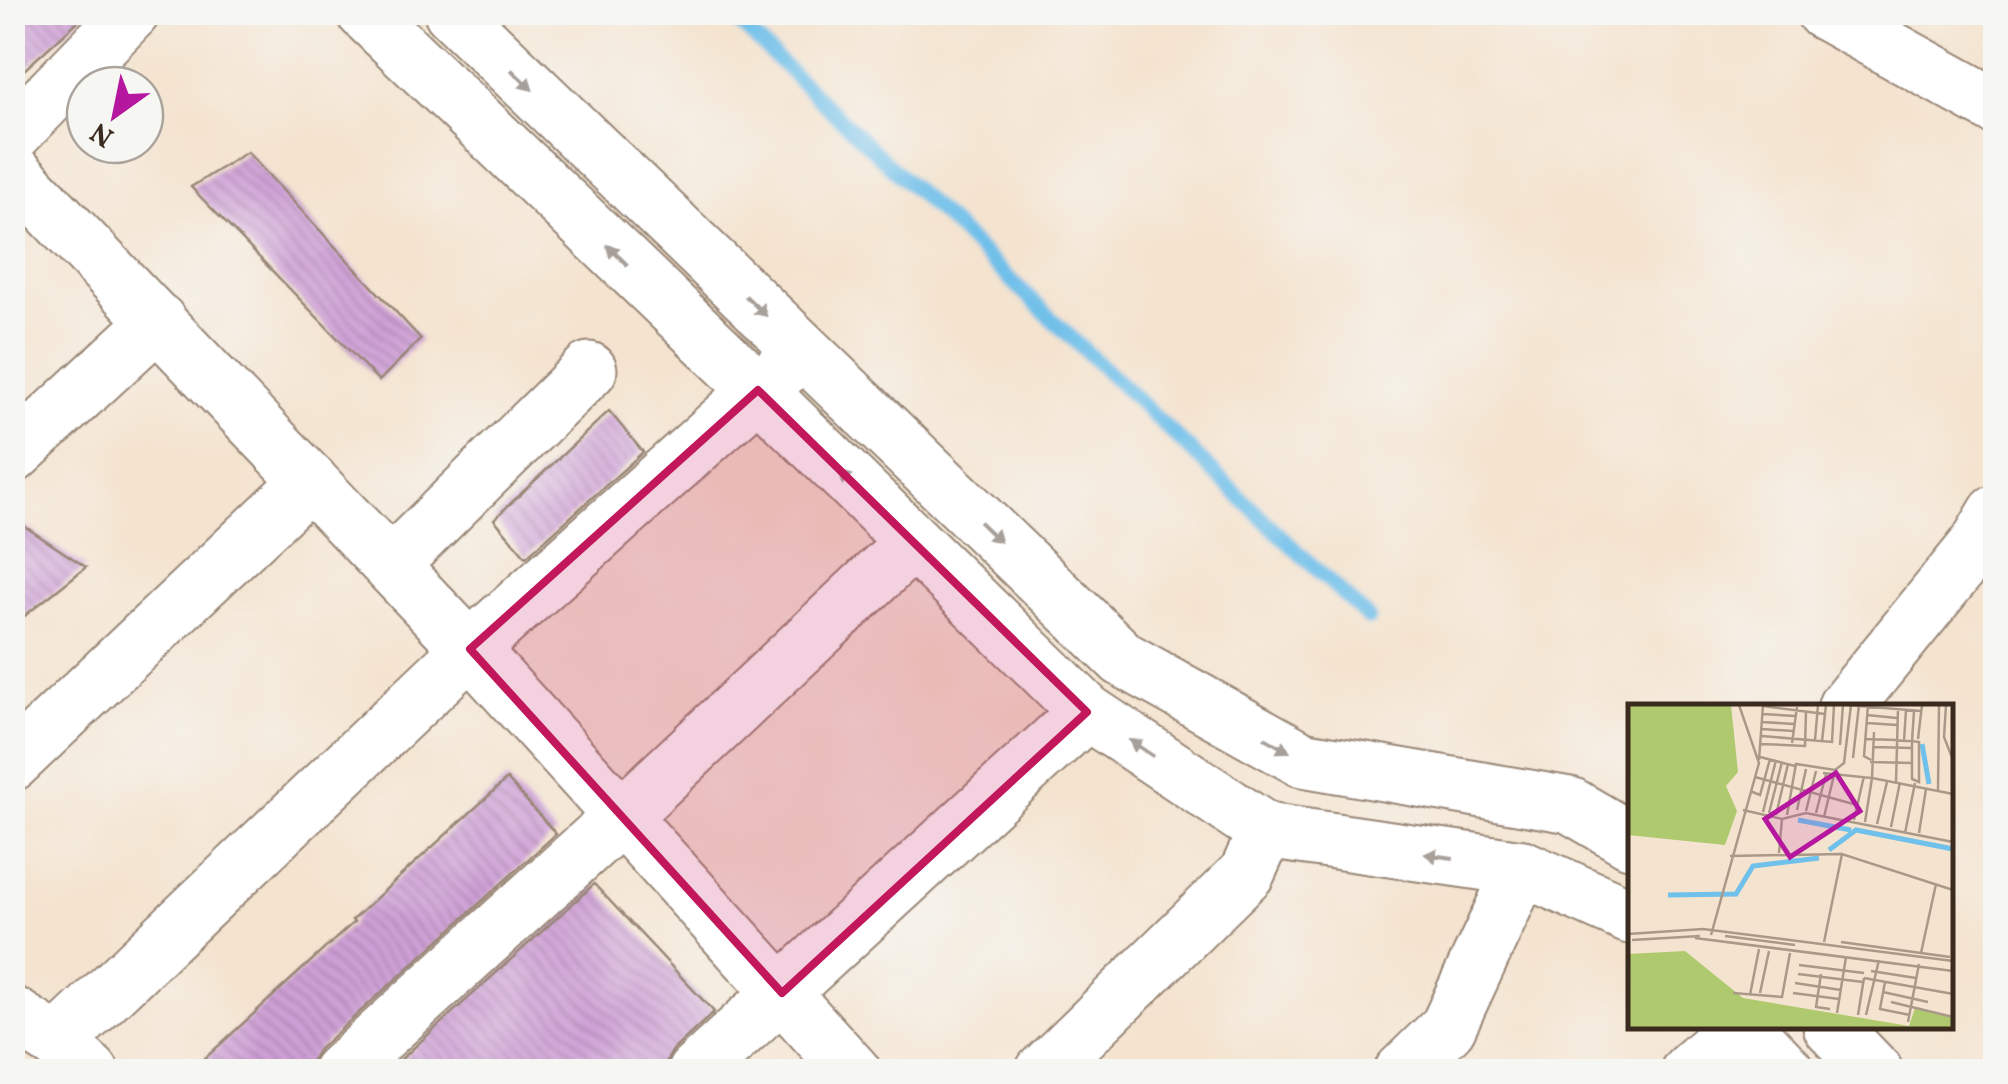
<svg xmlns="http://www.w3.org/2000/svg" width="2008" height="1084" viewBox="0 0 2008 1084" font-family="Vollkorn,serif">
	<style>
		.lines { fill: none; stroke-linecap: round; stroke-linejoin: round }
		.stream { stroke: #6fc0ea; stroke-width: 15 }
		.building { fill: url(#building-back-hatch) }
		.minor-casing { stroke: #988676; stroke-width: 59 }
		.minor { stroke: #fff; stroke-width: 55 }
		.oneway { fill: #a79f9a }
		.marked { fill: #c2185b; fill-opacity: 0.2; stroke: #c2185b; stroke-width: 8; stroke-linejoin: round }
		.inset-river { fill: none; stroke: #6fc0ea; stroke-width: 5 }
		.inset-road { fill: none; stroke: #a98; stroke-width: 2.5 }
		.view { fill: #b5179e; fill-opacity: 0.15; stroke: #b5179e; stroke-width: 5 }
		.inset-edge { fill: none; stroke: #3b2a1e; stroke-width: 5 }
	</style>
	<defs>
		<pattern id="building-back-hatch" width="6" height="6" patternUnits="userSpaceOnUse" patternTransform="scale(2.5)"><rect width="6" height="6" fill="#cfa0d7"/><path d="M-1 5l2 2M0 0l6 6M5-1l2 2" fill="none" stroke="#a983ae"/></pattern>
	</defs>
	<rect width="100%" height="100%" fill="#f6f6f2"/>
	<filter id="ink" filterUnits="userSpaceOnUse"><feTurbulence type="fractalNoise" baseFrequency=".01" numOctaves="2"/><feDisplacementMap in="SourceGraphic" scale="20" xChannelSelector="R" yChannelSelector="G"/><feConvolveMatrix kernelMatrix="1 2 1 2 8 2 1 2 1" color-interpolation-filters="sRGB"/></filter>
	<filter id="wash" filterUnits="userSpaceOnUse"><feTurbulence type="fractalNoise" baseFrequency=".0048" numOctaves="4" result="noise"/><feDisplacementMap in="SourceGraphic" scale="40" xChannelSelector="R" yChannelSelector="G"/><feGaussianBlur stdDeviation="2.25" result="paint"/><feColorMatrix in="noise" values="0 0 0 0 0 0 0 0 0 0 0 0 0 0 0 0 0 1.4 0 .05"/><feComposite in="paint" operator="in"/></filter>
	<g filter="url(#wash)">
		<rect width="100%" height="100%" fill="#f4e3cf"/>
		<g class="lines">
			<polyline class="stream" points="727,12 1368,618"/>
		</g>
		<g id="blocks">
			<g class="building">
				<polygon points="12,12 88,12 12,81"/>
				<polygon points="247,152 421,339 379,381 191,187"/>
				<polygon points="609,411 643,452 526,557 494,519"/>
				<polygon points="12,518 86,567 12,626"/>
				<polygon points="507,779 556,834 319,1049 311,1062 310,1072 190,1072 354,922 352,920"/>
				<polygon points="594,884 714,1012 673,1050 666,1062 665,1072 387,1072"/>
			</g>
		</g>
	</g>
	<g filter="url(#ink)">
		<use href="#blocks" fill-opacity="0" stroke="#988676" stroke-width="2.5"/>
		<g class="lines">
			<defs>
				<g id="minor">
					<polyline points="364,12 758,390 1087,712 1266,831 1522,868 1630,916"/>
					<polyline points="452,12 1123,659 1302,759 1570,805 1630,840"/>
					<polyline points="1824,12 1996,107"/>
					<polyline points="12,135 132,12"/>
					<polyline points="12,170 470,649 853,1072"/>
					<polyline points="12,456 158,321"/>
					<polyline points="391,565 589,370"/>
					<polyline points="1846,706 1977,545 1996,513"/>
					<polyline points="12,763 310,481"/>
					<polyline points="12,1014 57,1042 91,1072"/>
					<polyline points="1743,1026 1787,1072"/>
					<polyline points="1831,1026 1875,1072"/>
					<polyline points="57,1042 470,649 785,367"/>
					<polyline points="340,1072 622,816 912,543"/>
					<polyline points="695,1072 1087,712"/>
					<polyline points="1043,1072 1247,873 1266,831"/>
					<polyline points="1402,1072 1448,1027 1522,868"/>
					<polyline points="1688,1072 1739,1026"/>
				</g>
			</defs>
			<use href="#minor" class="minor-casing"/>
			<use href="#minor" class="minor"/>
		</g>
		<defs><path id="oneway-solid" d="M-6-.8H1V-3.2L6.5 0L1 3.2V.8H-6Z" transform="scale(2.5)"/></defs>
		<g class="oneway">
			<use href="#oneway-solid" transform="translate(522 80) rotate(44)"/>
			<use href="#oneway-solid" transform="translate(617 255) rotate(-136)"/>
			<use href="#oneway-solid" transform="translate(756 306) rotate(44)"/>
			<use href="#oneway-solid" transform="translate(850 482) rotate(-135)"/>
			<use href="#oneway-solid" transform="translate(990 532) rotate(44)"/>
			<use href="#oneway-solid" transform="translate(1277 745) rotate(29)"/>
			<use href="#oneway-solid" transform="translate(1141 748) rotate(-146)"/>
			<use href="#oneway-solid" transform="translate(1439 856) rotate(-172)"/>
		</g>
	</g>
	<path class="marked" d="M758,390L1087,712L782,993L470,649Z"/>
	<g transform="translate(1628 704)">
		<rect width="325" height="325" fill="#f4e3cf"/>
		<path d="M0,1H103L110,68L98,82L109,107L97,141L0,131ZM57,247L115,294L281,322L287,304L325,313V324H0V250Z" fill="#afc96e"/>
		<path class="inset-river" d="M294,40L301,80M170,116L223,126M201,146L228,126L325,145M40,191L108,190L125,162L191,154"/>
		<path class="inset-road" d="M219,1L293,7M240,1L236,52L243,56M318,1L316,33L325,56M135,2L197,10M135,10L167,12M239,11L269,14M134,18L166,20M239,19L269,21M134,25L165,27M246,28L244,74L325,90M134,32L204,38L206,1M238,35L268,36L276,37H284L291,38V78L284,75V37L286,7M290,35L294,1M187,36L190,1M194,37L198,1M276,37L278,6M164,39L169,3M133,40L177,42L178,8M212,41L215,1M245,43L284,44M132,53L167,62M225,54L231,1M131,56L135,1M242,58L284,59M195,69L244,74L237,118M127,73L229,101M268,78L270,5M122,87L132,91L142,55M310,87L311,1M115,106L154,115L178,109L325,138M169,106L178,65M178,107L188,67M135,108L148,56M141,109L154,58M188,109L198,70M148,111L160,60M159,111L168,60L207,66L216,59L223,1M196,113L206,71M226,116L236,72M249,120L259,78M263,123L272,78M277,129L287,79M291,129L298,85M151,149L154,115M102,152L214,150M0,230L75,225L325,257M83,231L131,59L111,1M97,232L167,241M67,234L325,267M4,236L72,232M196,238L214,150L325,186M213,238L322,253M293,249L308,180M171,261L236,269M243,267L288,274M170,270L235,278M193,270L188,303L202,305M236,274L325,290M257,278L252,305L282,311M167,279L213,286M255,288L300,298M105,289L154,293L162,249M132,289L141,247M165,289L211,295M122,291L131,245M263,298L325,313M209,309L218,253M230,311L236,274M238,311L251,256M280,318L291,260"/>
		<path class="view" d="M208,69L232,107L162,153L137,115Z"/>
		<rect width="325" height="325" class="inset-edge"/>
	</g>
	<rect width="2008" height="1084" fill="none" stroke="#f6f6f2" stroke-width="50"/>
	<g transform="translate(115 115) rotate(213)"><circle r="48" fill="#f6f6f2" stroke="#aba49d" stroke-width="2.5"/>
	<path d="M0-8L18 38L0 25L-18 38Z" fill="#b5179e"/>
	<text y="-15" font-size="28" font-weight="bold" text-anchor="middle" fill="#3b2a1e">N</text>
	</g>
</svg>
